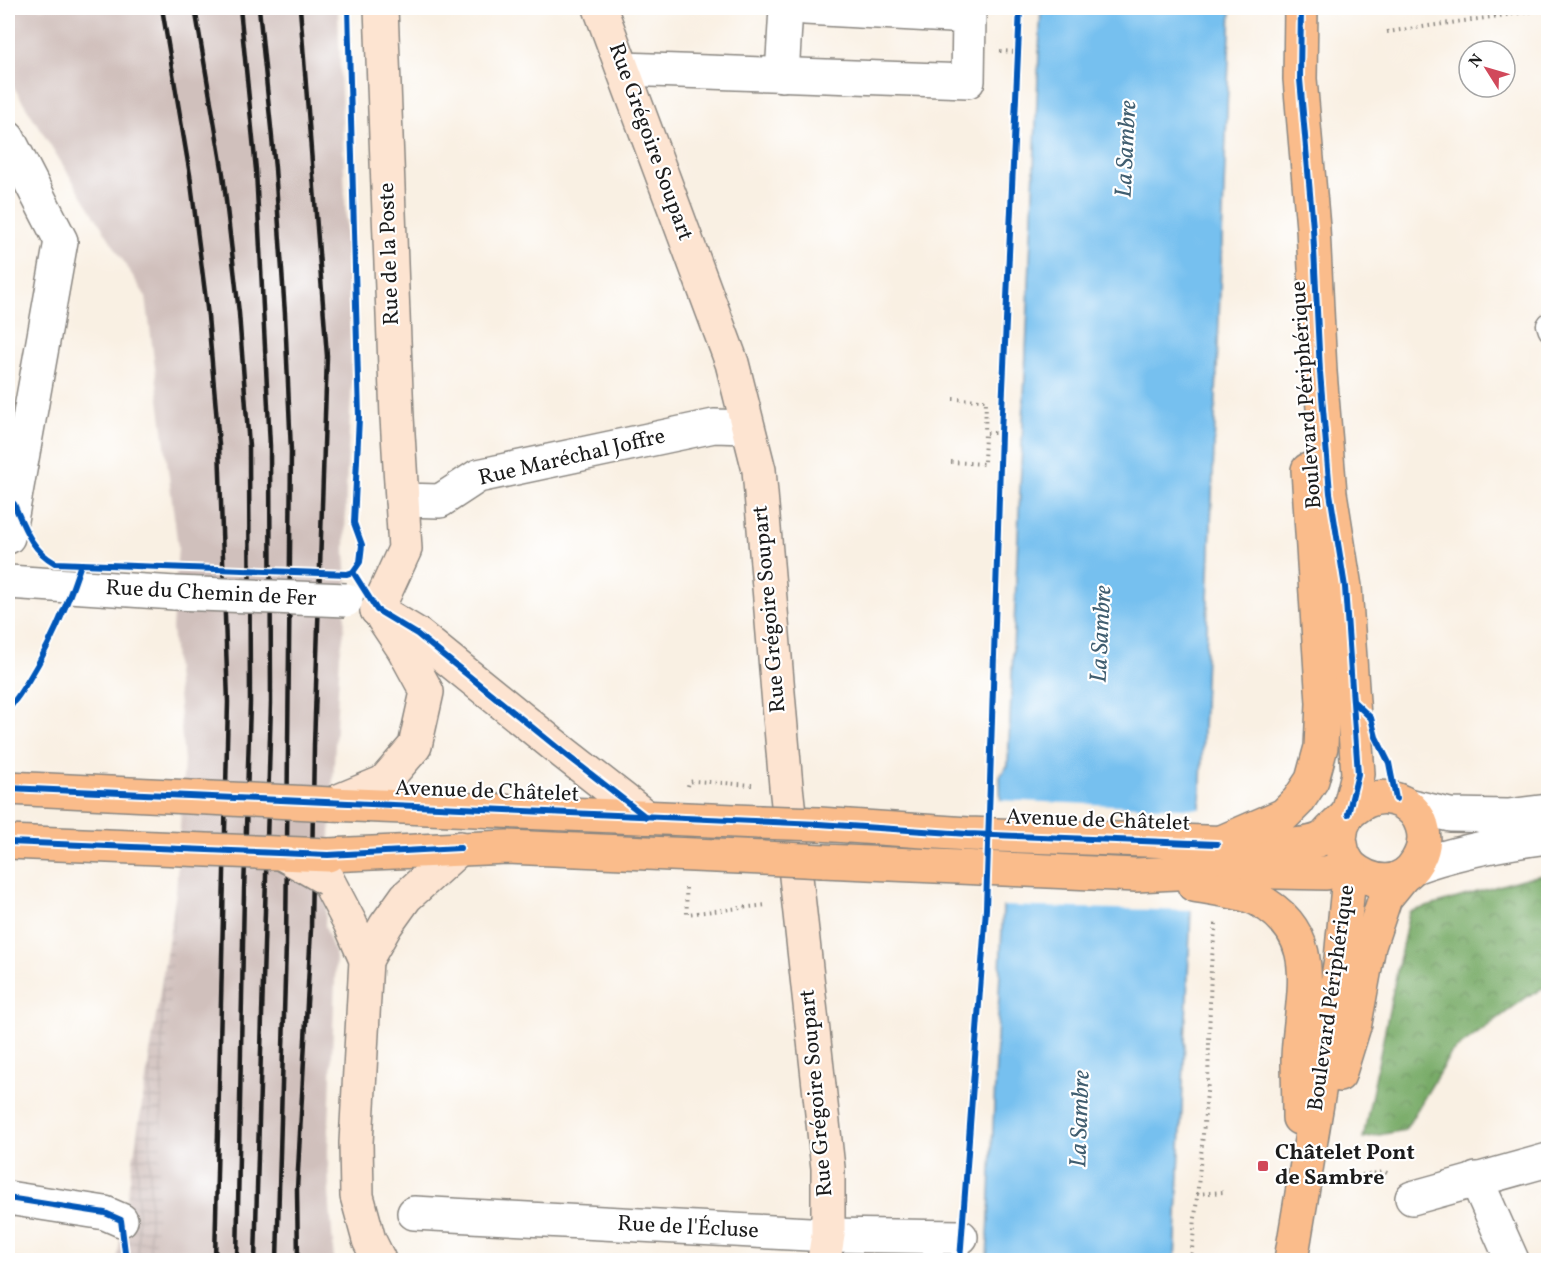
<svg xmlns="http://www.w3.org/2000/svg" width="1556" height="1268" viewBox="0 0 1556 1268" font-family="Vollkorn,serif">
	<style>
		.industrial { fill: url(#industrial-grid) }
		.railway { fill: #d0c0bc }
		.forest { fill: url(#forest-crowns); stroke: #4a6442; stroke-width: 1.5 }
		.water { fill: #76c0ef; stroke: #496e86; stroke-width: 1.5 }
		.pier { fill: #f9f0e3 }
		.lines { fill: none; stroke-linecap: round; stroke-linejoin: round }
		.lane-casing { stroke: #8a8680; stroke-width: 21 }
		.street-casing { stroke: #8a8680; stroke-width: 36 }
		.secondary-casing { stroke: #8a8680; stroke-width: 36 }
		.primary-casing { stroke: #8a8680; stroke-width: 36 }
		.path { stroke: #8a8680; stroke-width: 4; stroke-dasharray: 1.5 4.5; stroke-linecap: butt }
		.lane { stroke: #fff; stroke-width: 18 }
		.street { stroke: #fff; stroke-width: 33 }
		.secondary { stroke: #fde4d1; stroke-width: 33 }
		.primary { stroke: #fabc8b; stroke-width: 33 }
		.rail { stroke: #1c1c1c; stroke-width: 4.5 }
		.street-bridge-casing { stroke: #8a8680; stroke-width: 36; stroke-linecap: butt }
		.secondary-bridge-casing { stroke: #8a8680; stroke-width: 36; stroke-linecap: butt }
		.primary-bridge-casing { stroke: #8a8680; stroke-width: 36; stroke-linecap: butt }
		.street-bridge { stroke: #fff; stroke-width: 33 }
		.secondary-bridge { stroke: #fde4d1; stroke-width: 33 }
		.primary-bridge { stroke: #fabc8b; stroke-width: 33 }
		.cycleway-casing { stroke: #fff; stroke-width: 10 }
		.cycleway { stroke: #0057b8; stroke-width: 6 }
		.poi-dot { fill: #d1495b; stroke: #fff; stroke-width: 2 }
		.labels { text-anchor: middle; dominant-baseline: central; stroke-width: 4.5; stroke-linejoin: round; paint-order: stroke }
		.street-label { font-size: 22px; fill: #1c1c1c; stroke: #fff }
		.poi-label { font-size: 22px; font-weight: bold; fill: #1c1c1c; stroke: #fff; text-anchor: start }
		.water-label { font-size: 24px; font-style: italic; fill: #405e70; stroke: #fff }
	</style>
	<defs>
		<pattern id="industrial-grid" width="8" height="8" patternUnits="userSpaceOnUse" patternTransform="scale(1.5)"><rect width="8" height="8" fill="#d0c0bc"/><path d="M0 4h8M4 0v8" fill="none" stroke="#b2a4a1"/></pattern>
		<pattern id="forest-crowns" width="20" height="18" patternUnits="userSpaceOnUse" patternTransform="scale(1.5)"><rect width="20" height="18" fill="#78ab67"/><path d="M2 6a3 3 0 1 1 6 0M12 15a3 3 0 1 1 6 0" fill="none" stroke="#628a54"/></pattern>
	</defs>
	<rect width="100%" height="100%" fill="#fff"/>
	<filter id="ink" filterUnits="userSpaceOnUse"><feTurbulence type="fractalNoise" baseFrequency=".0167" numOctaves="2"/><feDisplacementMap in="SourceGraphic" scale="12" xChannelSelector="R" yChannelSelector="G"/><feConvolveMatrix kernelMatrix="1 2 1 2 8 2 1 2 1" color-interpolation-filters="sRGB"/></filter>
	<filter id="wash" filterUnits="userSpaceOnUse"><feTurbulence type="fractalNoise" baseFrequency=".008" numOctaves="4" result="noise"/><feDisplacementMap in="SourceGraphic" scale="24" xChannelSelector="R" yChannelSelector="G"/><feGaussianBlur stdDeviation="1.35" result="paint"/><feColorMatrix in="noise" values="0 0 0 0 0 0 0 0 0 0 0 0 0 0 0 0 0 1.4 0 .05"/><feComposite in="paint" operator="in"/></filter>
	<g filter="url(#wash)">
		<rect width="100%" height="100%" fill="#f9f0e3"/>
		<polygon class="industrial" points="177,886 190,1260 117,1260"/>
		<polygon class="railway" points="8,8 338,8 352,381 346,490 345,552 347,581 344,632 340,655 325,926 336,957 328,1150 329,1192 334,1260 156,1260 155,1240 184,761 172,628 178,547 146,297 8,78 8,36 16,31 8,17"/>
		<polygon class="forest" points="1548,874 1548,986 1527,997 1451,1053 1405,1130 1363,1138 1409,912 1522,879"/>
		<polygon class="water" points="1041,8 1231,8 1200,809 1191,911 1175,1260 987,1260 1003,906 1000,776 1008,765"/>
		<polygon class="pier" points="997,800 1203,809 1194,911 1000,906"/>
	</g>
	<g filter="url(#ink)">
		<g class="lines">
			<defs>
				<g id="lane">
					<polyline points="1548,322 1546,325 1548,331"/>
					<polyline points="960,1260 961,1237"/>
				</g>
				<g id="street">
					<polyline points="623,69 968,81 969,17 805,8"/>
					<polyline points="782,75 786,8"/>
					<polyline points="8,138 61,241 8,537"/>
					<polyline points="402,500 440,501 478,476 714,426 747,427"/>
					<polyline points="8,582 175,593"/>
					<polyline points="1407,805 1450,815 1508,816 1548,811"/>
					<path d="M1414,867C1458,851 1502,843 1548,837"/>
					<polyline points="1476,1179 1512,1260"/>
					<polyline points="8,1198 105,1213 121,1220"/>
					<polyline points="1412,1198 1548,1160"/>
					<polyline points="414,1213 828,1235 961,1237"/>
				</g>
				<g id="secondary">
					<polyline points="600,8 732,363 759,470 786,786 828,1168 828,1235 824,1260"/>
					<polyline points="377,610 405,549 397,417 381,8"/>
					<polyline points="377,610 417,634 564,753 646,817"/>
					<polyline points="331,804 384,782 415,746 427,692 403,648 383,618"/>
					<polyline points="327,879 350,923 366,960 356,1143 357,1196 369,1240 379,1260"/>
					<polyline points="366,960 386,925 406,897 460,848"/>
				</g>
				<g id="primary">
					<polyline points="331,804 759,822"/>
					<path d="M819,824L968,834L1294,845C1302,844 1314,843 1321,839C1324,838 1328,833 1331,830C1351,811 1372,787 1402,802C1411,807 1419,816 1422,826C1426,838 1423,851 1417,861C1401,889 1371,884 1350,866"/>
					<polyline points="1217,844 1284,815 1298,801 1312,780 1321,747 1323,703 1308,470"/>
					<polyline points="328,855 507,847 763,858"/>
					<polyline points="823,861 1136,875 1216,871 1326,873 1350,866"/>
					<path d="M1194,885C1210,888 1243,892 1257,899C1326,935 1300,997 1298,1058C1298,1078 1299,1098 1299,1118"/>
					<polyline points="1339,1075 1355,1023 1369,946 1385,898 1403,876"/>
					<polyline points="1291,1260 1341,959 1350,866 1343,854 1340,839 1342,826 1348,814 1358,774 1345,587 1330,493 1320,372 1313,228 1300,79 1301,8"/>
				</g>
			</defs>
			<use href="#lane" class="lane-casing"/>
			<use href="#street" class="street-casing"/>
			<use href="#secondary" class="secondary-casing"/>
			<use href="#primary" class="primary-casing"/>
			<g class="path">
				<polyline points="1387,32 1548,9"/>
				<polyline points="1000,51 1017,52"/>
				<polyline points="953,399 986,400 985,433"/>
				<polyline points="951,462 984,464 985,433 1001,433"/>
				<polyline points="688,786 689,782 694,781 752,785"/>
				<polyline points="686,888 687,914 767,905"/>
				<polyline points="1362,1175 1385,1172 1389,1174"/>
				<polyline points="1197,1194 1224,1192"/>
				<polyline points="1191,1260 1208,1082 1211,965 1216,923"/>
			</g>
			<use href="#lane" class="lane"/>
			<use href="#street" class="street"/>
			<use href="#secondary" class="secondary"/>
			<use href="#primary" class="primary"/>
			<g class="rail">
				<polyline points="162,8 190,175 208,316 219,445 228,702 215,1260"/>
				<polyline points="195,8 223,174 239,313 249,447 250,703 244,892 237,1260"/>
				<polyline points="240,8 256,170 270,446 271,702 255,1260"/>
				<polyline points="259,8 275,168 285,314 291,452 286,944 277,1260"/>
				<polyline points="298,1260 297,1189 311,929 314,746 327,356 300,8"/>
			</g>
			<defs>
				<polyline id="street-bridge" points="175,593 346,600"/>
				<polyline id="secondary-bridge" points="283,854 327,879"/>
				<g id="primary-bridge">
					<polyline points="8,788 331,804"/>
					<polyline points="759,822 819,824"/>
					<polyline points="8,842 328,855"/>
					<polyline points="763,858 823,861"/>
				</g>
			</defs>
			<use href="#street-bridge" class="street-bridge-casing"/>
			<use href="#secondary-bridge" class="secondary-bridge-casing"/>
			<use href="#primary-bridge" class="primary-bridge-casing"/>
			<use href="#street-bridge" class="street-bridge"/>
			<use href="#secondary-bridge" class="secondary-bridge"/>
			<use href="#primary-bridge" class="primary-bridge"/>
			<defs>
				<g id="cycleway">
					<polyline points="1301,8 1300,79 1313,228 1320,372 1330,493 1345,587 1358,774 1348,814"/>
					<path d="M14,504C24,527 32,551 55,563L347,574L353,572L360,562L362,545L354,523L359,417L348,8"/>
					<polyline points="353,572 377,610 417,634 564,753 646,817"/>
					<polyline points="1353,701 1371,718 1376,737 1389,763 1396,799"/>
					<path d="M8,710C41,667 64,615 81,564"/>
					<polyline points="8,788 819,824 968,834 1217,844"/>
					<polyline points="8,842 328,855 460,848"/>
					<polyline points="8,1198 105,1213 121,1220 126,1260"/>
					<polyline points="960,1260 986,909 1001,433 1020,8"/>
				</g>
			</defs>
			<use href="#cycleway" class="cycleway-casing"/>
			<use href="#cycleway" class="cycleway"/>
		</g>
	</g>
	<rect class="poi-dot" x="1257" y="1160" width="12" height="12" rx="3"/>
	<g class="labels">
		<g class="street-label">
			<text transform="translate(650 142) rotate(70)">Rue Grégoire Soupart</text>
			<text transform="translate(390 254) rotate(-92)">Rue de la Poste</text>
			<text transform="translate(1307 395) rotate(-94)">Boulevard Périphérique</text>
			<text transform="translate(572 458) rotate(-13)">Rue Maréchal Joffre</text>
			<text transform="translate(211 594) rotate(3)">Rue du Chemin de Fer</text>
			<text transform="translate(770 609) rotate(-95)">Rue Grégoire Soupart</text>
			<text transform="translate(487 792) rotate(2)">Avenue de Châtelet</text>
			<text transform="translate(1098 821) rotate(2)">Avenue de Châtelet</text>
			<text transform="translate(1332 998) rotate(-82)">Boulevard Périphérique</text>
			<text transform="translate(817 1093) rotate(-95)">Rue Grégoire Soupart</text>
			<text transform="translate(688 1228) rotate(3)">Rue de l'Écluse</text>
		</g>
		<g class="poi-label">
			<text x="1275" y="1153">Châtelet Pont<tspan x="1275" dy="25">de Sambre</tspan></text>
		</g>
		<g class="water-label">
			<text transform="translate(1127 149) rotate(-87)">La Sambre</text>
			<text transform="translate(1102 634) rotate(-87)">La Sambre</text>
			<text transform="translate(1081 1119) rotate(-88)">La Sambre</text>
		</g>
	</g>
	<rect width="1556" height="1268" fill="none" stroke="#fff" stroke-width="30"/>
	<g transform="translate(1487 69) rotate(307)"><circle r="28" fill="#ffffff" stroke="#a4a4a4" stroke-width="1.5"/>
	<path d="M0-4.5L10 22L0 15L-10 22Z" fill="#d1495b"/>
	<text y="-9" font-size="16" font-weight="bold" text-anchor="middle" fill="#1c1c1c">N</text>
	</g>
</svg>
